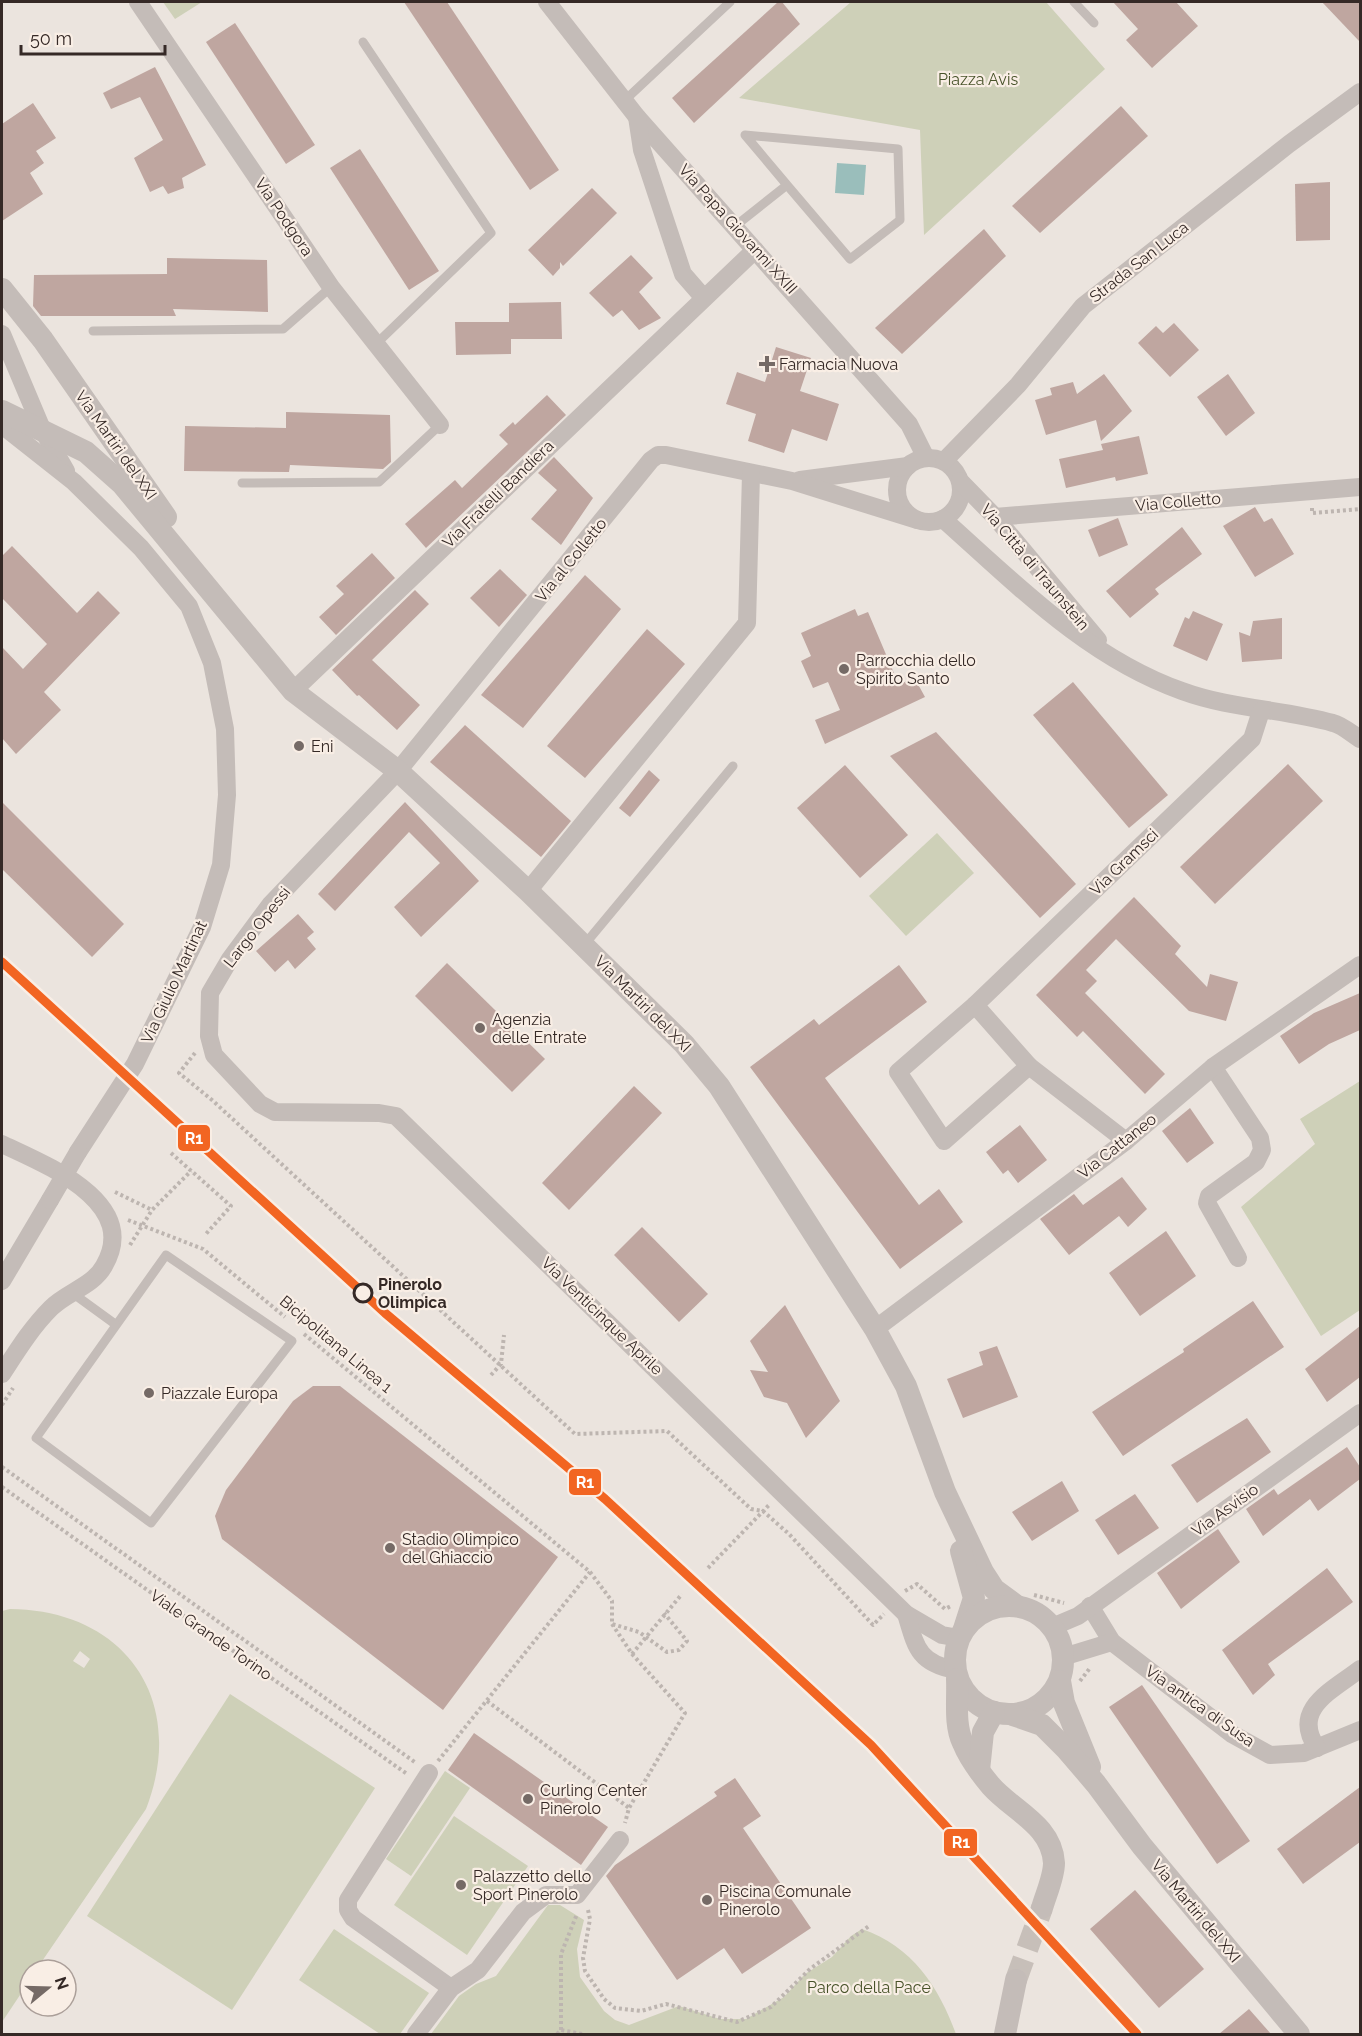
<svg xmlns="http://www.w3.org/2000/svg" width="1362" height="2036" viewBox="0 0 1362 2036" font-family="Raleway,sans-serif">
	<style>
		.green { fill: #ced0b8; fill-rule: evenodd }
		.water { fill: #9abebb }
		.building { fill: #bfa6a0 }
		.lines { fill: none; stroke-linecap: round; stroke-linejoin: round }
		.tertiary-tunnel { stroke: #c7bfb9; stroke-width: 22; stroke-dasharray: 22 11; stroke-linecap: butt }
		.path { stroke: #bdb5b0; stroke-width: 4; stroke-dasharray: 3 3; stroke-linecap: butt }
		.service { stroke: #c4bcb8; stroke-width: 9 }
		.minor { stroke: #c4bcb8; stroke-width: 18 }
		.tertiary { stroke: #c4bcb8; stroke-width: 22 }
		.minor-bridge { stroke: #c4bcb8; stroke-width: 18 }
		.rail-1-casing { stroke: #f9eee5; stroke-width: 14 }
		.rail-1 { stroke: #f26522; stroke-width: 9 }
		.poi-dot { fill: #756a66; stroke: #f9eee5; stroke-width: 2 }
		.stop-dot { fill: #f9eee5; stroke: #352926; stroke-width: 3 }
		.labels { text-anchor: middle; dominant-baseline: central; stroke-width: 4.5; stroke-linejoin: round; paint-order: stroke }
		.park-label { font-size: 16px; fill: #48532a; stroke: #f9eee5 }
		.street-label { font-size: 16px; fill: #352926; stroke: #f9eee5 }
		.poi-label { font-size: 16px; fill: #352926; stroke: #f9eee5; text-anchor: start }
		.stop-label { font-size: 16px; font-weight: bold; fill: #352926; stroke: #f9eee5; text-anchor: start }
		.line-badge { stroke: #f9eee5; stroke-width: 2 }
		.badge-label { font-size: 16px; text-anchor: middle; font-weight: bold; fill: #fff }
	</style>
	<rect width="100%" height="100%" fill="#ebe4de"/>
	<g class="green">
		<polygon points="163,2 202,2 175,19"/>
		<polygon points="851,2 1046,2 1105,69 924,235 920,130 739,98"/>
		<polygon points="937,833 974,873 906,936 869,896"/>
		<polygon points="1360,1081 1360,1310 1321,1336 1241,1207 1315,1144 1300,1119"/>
		<path d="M10,1609C126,1610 188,1701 146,1809L36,1970H30V1980L2,2022V1611ZM80,1651L90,1659L84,1668L73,1661Z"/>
		<polygon points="230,1694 375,1788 232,2010 87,1916"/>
		<polygon points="445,1771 470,1788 411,1876 386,1859"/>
		<polygon points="454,1816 528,1866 467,1955 394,1905"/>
		<path d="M548,1905H560L584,1920L577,1949L580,1977L604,2011L615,2020L629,2025L679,2006L720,2019H746L784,1997L805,1974L832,1957L851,1936L862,1929C912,1946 939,1987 956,2034H431L459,1996L476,1984L496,1976Z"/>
		<polygon points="334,1929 429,1993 400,2034 380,2034 299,1980"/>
	</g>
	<polygon class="water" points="837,163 866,165 864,195 835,193"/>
	<g class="building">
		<polygon points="404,2 447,2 559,170 530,190"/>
		<polygon points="778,2 782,2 800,24 694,123 672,98"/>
		<polygon points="1113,2 1176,2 1198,26 1152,68 1126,40 1138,29"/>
		<polygon points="1322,2 1360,2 1360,42"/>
		<polygon points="235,23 315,145 286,164 206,42"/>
		<polygon points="155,67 206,165 182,178 184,188 168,194 163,186 150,192 134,158 163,140 140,97 111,109 103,93"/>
		<polygon points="33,103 56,138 36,151 44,163 30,173 43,194 2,221 2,124"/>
		<polygon points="1121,106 1148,136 1040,233 1012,206"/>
		<polygon points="360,149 439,271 409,290 330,168"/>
		<polygon points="1330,182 1330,240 1296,241 1295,184"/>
		<polygon points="592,188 617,213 563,266 560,262 560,268 553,276 528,250"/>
		<polygon points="984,229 1006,256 902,354 875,328"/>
		<polygon points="631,255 653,278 639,292 661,318 639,330 622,310 613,317 589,293"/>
		<polygon points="167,258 267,260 268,312 173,309 176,316 41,316 33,306 34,275 167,274"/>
		<polygon points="561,302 562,339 511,339 511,354 456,355 455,322 509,322 509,303"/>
		<polygon points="1174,323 1199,350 1170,377 1138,343 1156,326 1163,333"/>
		<polygon points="776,347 811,358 800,391 839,404 827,441 792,429 784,453 748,441 756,414 726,404 737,372 765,382"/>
		<polygon points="1104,374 1132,411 1101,441 1096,420 1046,435 1035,400 1052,395 1050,388 1073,382 1077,394"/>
		<polygon points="1228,374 1255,413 1226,436 1197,397"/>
		<polygon points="547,395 566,415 426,548 405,524 455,480 462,488 508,444 499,435 513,422 515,425"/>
		<polygon points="286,412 390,415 391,462 383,469 290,465 289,472 184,471 185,426 286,428"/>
		<polygon points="1139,436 1148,474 1116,481 1115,477 1066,488 1059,459 1103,450 1101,444"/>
		<polygon points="554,457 593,498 561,545 531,519 557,490 538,473"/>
		<polygon points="1255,507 1264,522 1272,518 1294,554 1255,577 1223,526"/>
		<polygon points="1118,518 1128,545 1099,557 1088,530"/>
		<polygon points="1182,527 1202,554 1155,589 1159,594 1130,618 1106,591"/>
		<polygon points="12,546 77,613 98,591 120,613 44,692 61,710 16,754 2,738 2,647 23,669 47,644 2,598 2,556"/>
		<polygon points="372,553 395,578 336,635 319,617 344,594 336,586"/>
		<polygon points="500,569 527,595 499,627 470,598"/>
		<polygon points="585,575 621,609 523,728 481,695"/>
		<polygon points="415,590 429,604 372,660 420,705 397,730 359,695 357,696 332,670"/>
		<polygon points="855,609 858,616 868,612 899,685 914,677 925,697 825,744 815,720 840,710 828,682 813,688 801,661 811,656 801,633"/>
		<polygon points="1193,611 1223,624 1207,661 1173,646 1185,617 1189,619"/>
		<polygon points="1282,618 1282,659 1242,662 1239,632 1250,636 1253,621"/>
		<polygon points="647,629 685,664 585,778 547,746"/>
		<polygon points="1073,682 1168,795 1129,828 1033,715"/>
		<polygon points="465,725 571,821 541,857 430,762"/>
		<polygon points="936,732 1076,884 1040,918 890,756"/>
		<polygon points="1288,764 1323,801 1215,904 1180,867"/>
		<polygon points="845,765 908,835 860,878 797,808"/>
		<polygon points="649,770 660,780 630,817 619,808"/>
		<polygon points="2,802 124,924 92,957 2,869"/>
		<polygon points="405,802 479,881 421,937 394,907 440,863 409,832 335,911 318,894"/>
		<polygon points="1134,897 1181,946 1175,954 1207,987 1210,974 1238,982 1226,1021 1189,1011 1116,939 1086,970 1097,981 1085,993 1165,1074 1145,1094 1083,1031 1077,1037 1036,995"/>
		<polygon points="298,914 314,932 307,938 316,949 295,969 288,960 275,972 256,951"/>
		<polygon points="447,963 545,1059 512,1092 415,996"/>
		<polygon points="899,965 927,1002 825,1078 919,1205 939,1189 963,1222 900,1269 750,1067 814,1019 819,1025"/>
		<polygon points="1360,993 1360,1030 1329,1044 1299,1064 1280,1036 1314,1013"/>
		<polygon points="634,1086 662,1113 569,1210 542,1183"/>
		<polygon points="1190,1108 1214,1143 1187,1163 1162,1131"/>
		<polygon points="1020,1125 1047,1160 1018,1183 1008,1170 1003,1174 986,1152"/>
		<polygon points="1122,1177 1147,1209 1128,1227 1119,1216 1069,1255 1040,1219 1074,1194 1083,1205"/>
		<polygon points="642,1227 708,1294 679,1322 614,1255"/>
		<polygon points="1166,1231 1196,1276 1140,1316 1109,1273"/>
		<polygon points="1253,1301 1284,1347 1123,1456 1092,1412 1184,1352 1183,1349"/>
		<polygon points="785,1305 840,1401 806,1438 787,1403 764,1397 750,1370 768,1372 750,1341"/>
		<polygon points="1360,1326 1360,1377 1327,1402 1305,1369"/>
		<polygon points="997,1346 1018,1397 963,1418 947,1379 983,1365 979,1352"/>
		<polygon points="313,1386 340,1386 558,1557 443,1710 222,1539 215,1516 226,1490 293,1401"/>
		<polygon points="1247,1418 1271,1452 1197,1503 1171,1465"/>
		<polygon points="1347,1447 1360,1467 1360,1479 1318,1511 1310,1499 1263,1536 1246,1509 1274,1489 1278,1495"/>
		<polygon points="1062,1481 1079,1511 1032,1541 1012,1512"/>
		<polygon points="1135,1494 1159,1528 1118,1555 1095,1520"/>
		<polygon points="1218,1529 1240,1562 1181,1609 1157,1573"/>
		<polygon points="1327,1568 1353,1602 1268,1664 1275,1675 1253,1695 1222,1650"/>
		<polygon points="1142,1685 1250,1841 1217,1864 1109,1707"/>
		<polygon points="474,1733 608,1827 581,1865 448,1770"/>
		<polygon points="735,1778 761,1816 743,1828 811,1928 742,1974 724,1948 677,1980 606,1876 615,1865 717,1796 714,1792"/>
		<polygon points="1360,1787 1360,1842 1303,1884 1277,1849"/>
		<polygon points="1135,1890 1204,1969 1159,2008 1090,1929"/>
		<polygon points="1249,2009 1271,2034 1219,2034"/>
	</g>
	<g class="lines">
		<polyline class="tertiary-tunnel" points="1016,1980 1042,1908"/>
		<g class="path">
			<polyline points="1312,508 1312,513 1360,509"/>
			<polyline points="195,1053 179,1073 212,1100 575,1434 667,1431 751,1509 763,1511 789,1534 873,1625 884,1614"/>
			<polyline points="171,1153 231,1206 205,1235"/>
			<polyline points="115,1192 152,1210"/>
			<polyline points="128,1220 203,1249 285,1317"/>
			<polyline points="130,1245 152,1210 191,1171"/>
			<polyline points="304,1334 590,1572 612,1601 612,1624 639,1632 667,1652 679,1650 687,1641 664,1613"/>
			<polyline points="491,1375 501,1364 504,1335"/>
			<polyline points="2,1405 13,1388"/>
			<polyline points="2,1467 416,1763"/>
			<polyline points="2,1487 407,1774"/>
			<polyline points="708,1568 770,1504"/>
			<polyline points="905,1591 917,1584 945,1609 951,1606"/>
			<polyline points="1034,1595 1064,1603"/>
			<polyline points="612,1624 632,1654 685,1713 629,1808 625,1823"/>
			<polyline points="632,1654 682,1594"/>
			<polyline points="1080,1681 1090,1668"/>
			<polyline points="487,1701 629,1808"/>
			<polyline points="438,1761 590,1572"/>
			<polyline points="588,1910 590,1919 583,1958 585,1971 604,1999 615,2008 641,2011 666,2004 737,2022 771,2007 810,1969 869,1926"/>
			<polyline points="561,2030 561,1954 577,1914"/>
			<polyline points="557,2034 561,2030 582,2034"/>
		</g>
		<g class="service">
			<polyline points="1074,2 1094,23"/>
			<polyline points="363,42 491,233 376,344"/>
			<polyline points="624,101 730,2"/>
			<polyline points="734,227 787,185 745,135 898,149 900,220 850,259 787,185"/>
			<polyline points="93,331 283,329 331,287"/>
			<polyline points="242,483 379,482 440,425"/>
			<polyline points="585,944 733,766"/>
			<polygon points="166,1255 292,1341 151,1523 36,1438"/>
			<polyline points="71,1292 115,1324"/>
		</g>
		<g class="minor">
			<polyline points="138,2 331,287 440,425"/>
			<polyline points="547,2 637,117 909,424 926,458"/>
			<polyline points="637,117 642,150 683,274 703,297"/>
			<polyline points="2,334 42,429 66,471"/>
			<polyline points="2,425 74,482 141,548 189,606 212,663 225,729 227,795 221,865 202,927 135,1064 78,1152"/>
			<circle cx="929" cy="490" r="32"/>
			<polyline points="944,461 1018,385 1083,306 1289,144 1360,92"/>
			<polyline points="800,480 908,466"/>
			<polyline points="960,481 995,517 1098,640"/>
			<polyline points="995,517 1360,487"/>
			<path d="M943,519C1016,584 1088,658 1182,691C1231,709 1283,709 1333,723C1342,725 1352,734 1360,739"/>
			<polyline points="917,520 792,481 666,455 658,455 651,460 398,771 270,905 230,959 210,993 209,1036 214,1055 260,1104 275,1112 379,1113 396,1116 906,1614 942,1635 959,1638"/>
			<polyline points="293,691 755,250"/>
			<polyline points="528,891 747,623 751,474"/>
			<polyline points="975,1005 898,1072 944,1141 1029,1066"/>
			<polyline points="1213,1067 1260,1138 1262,1150 1256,1162 1209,1196 1207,1203 1238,1258"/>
			<polyline points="1126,1141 1029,1066 975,1005 1252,739 1261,711"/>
			<path d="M2,1144C46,1165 141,1202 104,1266C93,1286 67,1292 51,1308C31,1328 17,1351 2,1374"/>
			<polyline points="2,1281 50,1200"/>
			<polyline points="875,1329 1126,1141 1213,1067 1360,965"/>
			<polyline points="1090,1606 1112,1642 1232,1734 1270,1755 1304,1753 1360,1730"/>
			<path d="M906,1614C916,1647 918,1663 955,1670"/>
			<polyline points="1052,1627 1078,1616 1360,1413"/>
			<polyline points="1063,1657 1112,1642"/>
			<path d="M1317,1748C1290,1709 1333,1690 1360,1669"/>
			<polyline points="429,1773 348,1900 348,1910 353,1918 451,1988"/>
			<polyline points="416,2034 451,1988 478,1970 523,1912 546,1895 577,1895 620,1840"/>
		</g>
		<g class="tertiary">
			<polyline points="2,289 43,340 166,517"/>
			<polyline points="2,411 86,452 122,484 293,691 398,771 528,891 684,1044 719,1086 875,1329 906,1386 945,1492 983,1572 994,1589 1017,1606"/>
			<polyline points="961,1551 974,1598 964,1629"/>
			<circle cx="1009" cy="1660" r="54"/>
			<path d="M957,1679C958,1699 954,1725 963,1743C969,1758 981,1774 991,1786C1013,1811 1052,1825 1054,1863C1054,1877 1046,1894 1042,1908"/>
			<polyline points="1060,1681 1064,1703 1090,1767"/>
			<polyline points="1013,1715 1042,1725 1067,1750 1096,1784 1142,1846 1299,2034"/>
			<polyline points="979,1770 983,1732 994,1712"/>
			<polyline points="1005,2034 1016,1980"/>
		</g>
		<polyline class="minor-bridge" points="50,1200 78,1152"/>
		<defs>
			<polyline id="rail-1" points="2,962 385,1313 605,1499 871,1745 1137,2034"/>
		</defs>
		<use href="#rail-1" class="rail-1-casing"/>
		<use href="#rail-1" class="rail-1"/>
	</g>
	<g class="poi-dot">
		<path d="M764 355h6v6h6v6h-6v6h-6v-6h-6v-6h6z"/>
		<circle cx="844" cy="669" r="6"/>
		<circle cx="299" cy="746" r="6"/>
		<circle cx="480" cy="1028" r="6"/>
		<circle cx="149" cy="1393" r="6"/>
		<circle cx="390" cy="1548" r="6"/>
		<circle cx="528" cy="1799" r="6"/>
		<circle cx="461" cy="1885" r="6"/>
		<circle cx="707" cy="1900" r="6"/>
	</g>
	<circle class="stop-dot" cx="363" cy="1293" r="9"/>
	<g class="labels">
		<g class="park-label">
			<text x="978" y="79">Piazza Avis</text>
			<text x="869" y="1987">Parco della Pace</text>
		</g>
		<g class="street-label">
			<text transform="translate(284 217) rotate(56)">Via Podgora</text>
			<text transform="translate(738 229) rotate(48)">Via Papa Giovanni XXIII</text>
			<text transform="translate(1139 262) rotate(-38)">Strada San Luca</text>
			<text transform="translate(116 445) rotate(55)">Via Martiri del XXI</text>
			<text transform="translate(498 494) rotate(-44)">Via Fratelli Bandiera</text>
			<text transform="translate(1178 502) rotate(-5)">Via Colletto</text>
			<text transform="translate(571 560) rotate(-51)">Via al Colletto</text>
			<text transform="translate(1035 567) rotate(50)">Via Città di Traunstein</text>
			<text transform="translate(1124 862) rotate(-44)">Via Gramsci</text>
			<text transform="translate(257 927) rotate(-52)">Largo Opessi</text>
			<text transform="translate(174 982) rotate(-65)">Via Giulio Martinat</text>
			<text transform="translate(643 1004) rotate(45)">Via Martiri del XXI</text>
			<text transform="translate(1117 1146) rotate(-38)">Via Cattaneo</text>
			<text transform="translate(602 1316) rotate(44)">Via Venticinque Aprile</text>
			<text transform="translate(336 1344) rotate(40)">Bicipolitana Linea 1</text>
			<text transform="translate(1225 1510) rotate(-36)">Via Asvisio</text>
			<text transform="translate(211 1635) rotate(35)">Viale Grande Torino</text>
			<text transform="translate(1200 1706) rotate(35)">Via antica di Susa</text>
			<text transform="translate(1196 1911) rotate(50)">Via Martiri del XXI</text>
		</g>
		<g class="poi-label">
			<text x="779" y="364">Farmacia Nuova</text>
			<text x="856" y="660">Parrocchia dello<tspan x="856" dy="18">Spirito Santo</tspan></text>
			<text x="311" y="746">Eni</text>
			<text x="492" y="1019">Agenzia<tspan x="492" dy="18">delle Entrate</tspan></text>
			<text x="161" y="1393">Piazzale Europa</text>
			<text x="402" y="1539">Stadio Olimpico<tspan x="402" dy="18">del Ghiaccio</tspan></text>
			<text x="540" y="1790">Curling Center<tspan x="540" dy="18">Pinerolo</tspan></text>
			<text x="473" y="1876">Palazzetto dello<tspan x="473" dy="18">Sport Pinerolo</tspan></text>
			<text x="719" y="1891">Piscina Comunale<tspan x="719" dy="18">Pinerolo</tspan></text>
		</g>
		<g class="stop-label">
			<text x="378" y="1284">Pinerolo<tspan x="378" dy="18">Olimpica</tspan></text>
		</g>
	</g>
	<g class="line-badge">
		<rect x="177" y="1124" width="34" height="28" rx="6" fill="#f26522"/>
		<rect x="568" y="1468" width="34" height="28" rx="6" fill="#f26522"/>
		<rect x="943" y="1828" width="35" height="29" rx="6" fill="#f26522"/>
	</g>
	<g class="badge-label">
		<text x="194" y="1144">R1</text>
		<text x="585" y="1488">R1</text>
		<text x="961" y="1848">R1</text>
	</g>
	<rect width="1362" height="2036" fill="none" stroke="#352926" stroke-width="6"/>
	<g transform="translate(48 1988) rotate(71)"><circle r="28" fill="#f9eee5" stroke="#ab9f99" stroke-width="1.5"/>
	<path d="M0-4.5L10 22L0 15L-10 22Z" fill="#756a66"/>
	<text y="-9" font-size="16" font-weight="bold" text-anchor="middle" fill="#352926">N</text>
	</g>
	<path d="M21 45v9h144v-9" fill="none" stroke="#352926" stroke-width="3"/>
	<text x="30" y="45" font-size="18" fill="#352926" stroke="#f9eee5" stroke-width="4.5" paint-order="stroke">50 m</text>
</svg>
